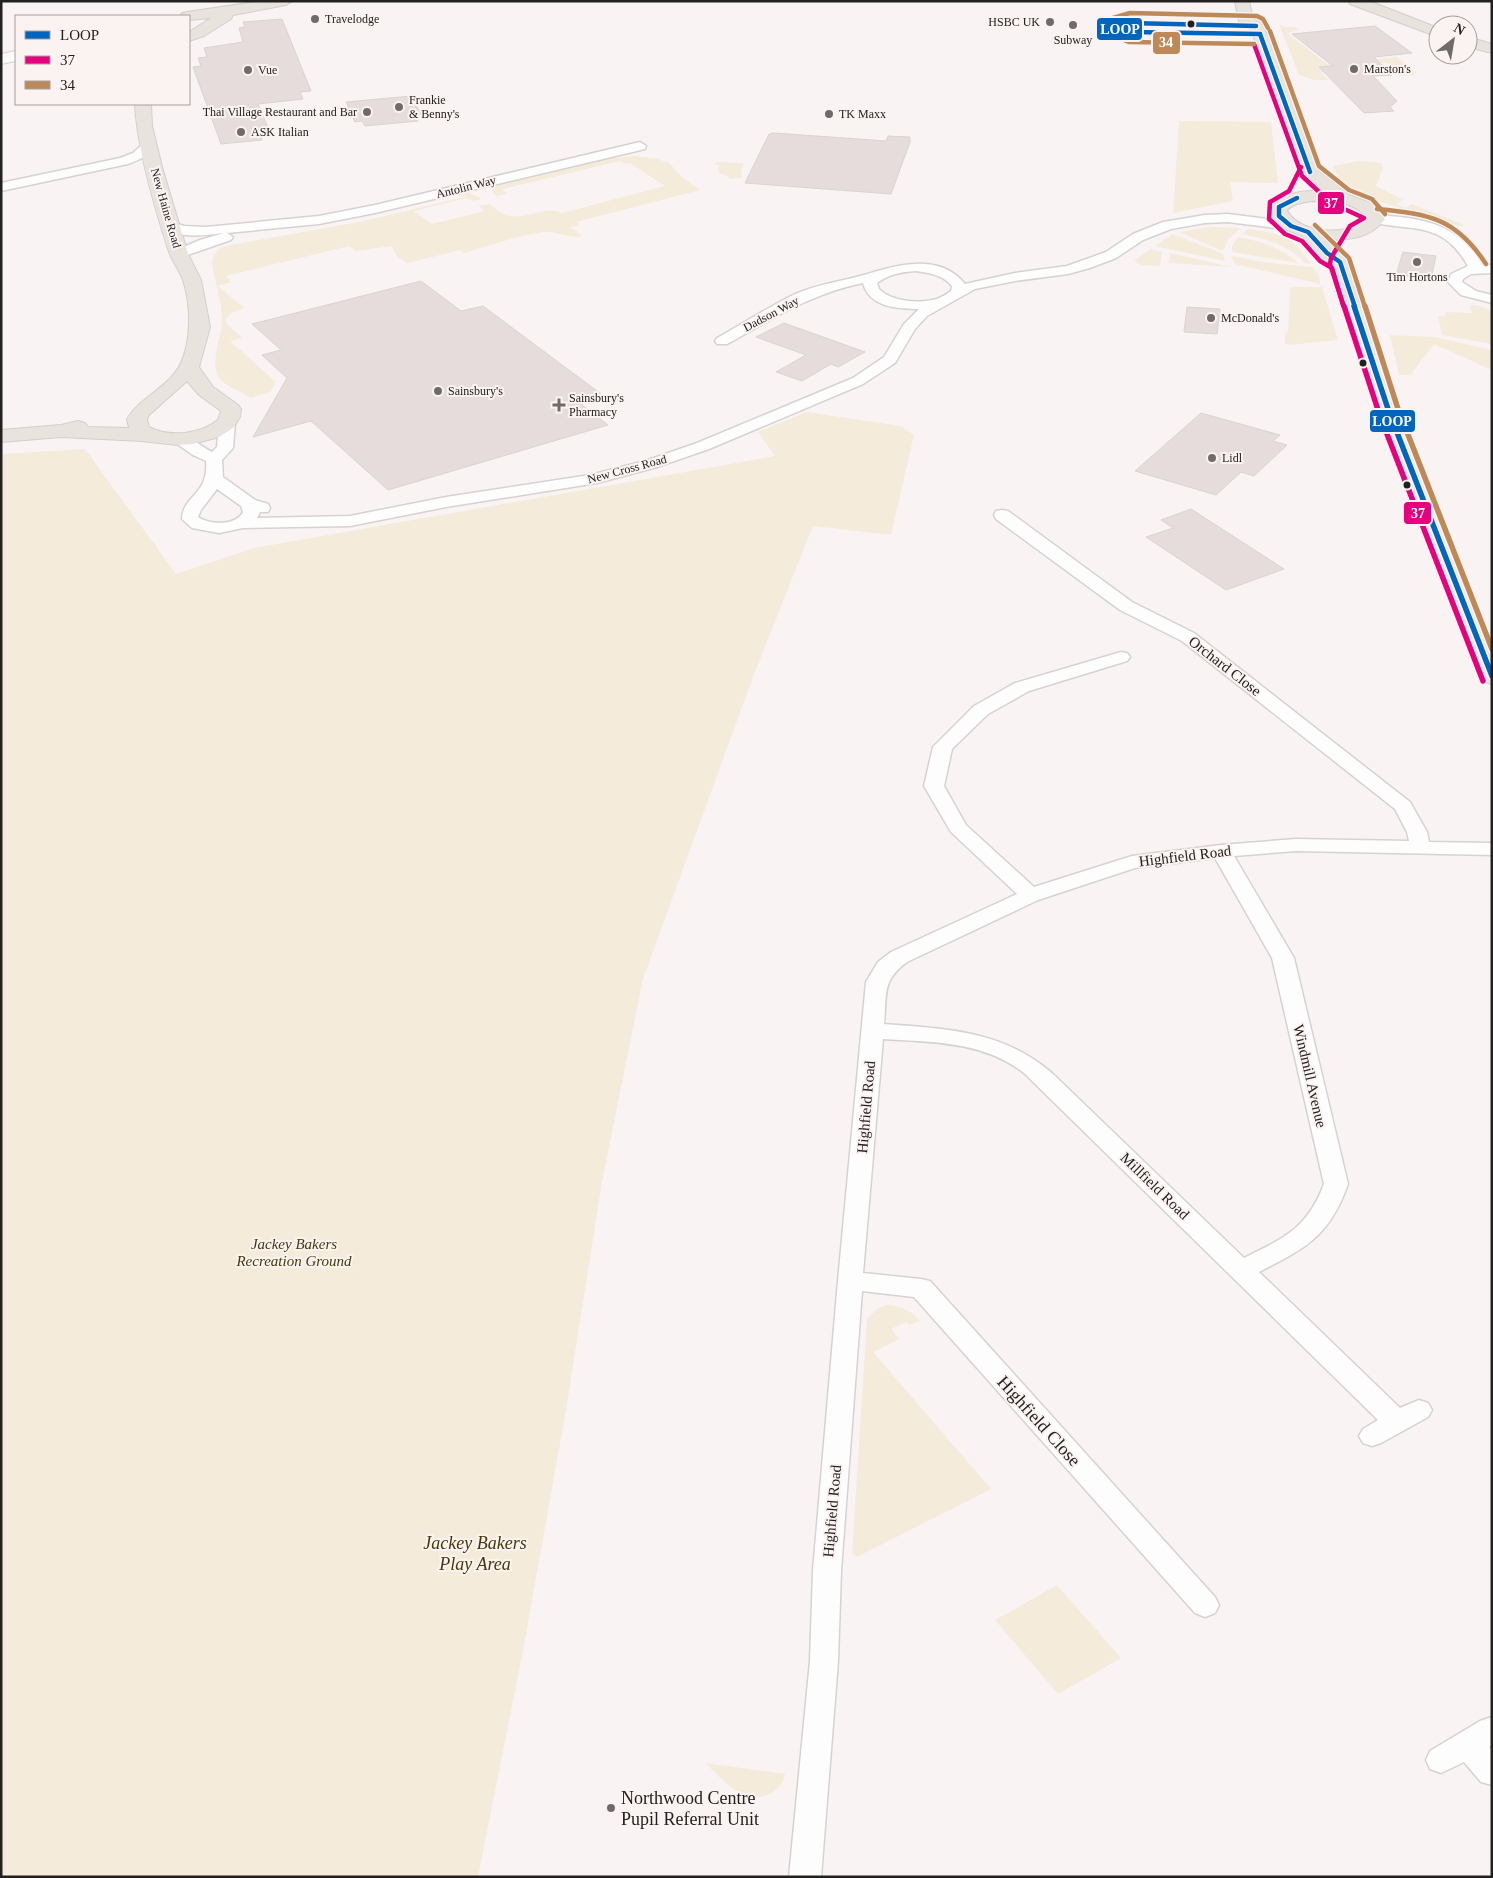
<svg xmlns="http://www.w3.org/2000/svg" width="1493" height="1878" viewBox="0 0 1493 1878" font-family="'Times New Roman',serif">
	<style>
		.green { fill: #f4ebdb }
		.building { fill: #e7dcdc; stroke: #d7d4d3 }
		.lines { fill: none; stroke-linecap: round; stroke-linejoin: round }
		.minor-casing { stroke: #d6d2d1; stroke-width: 3 }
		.tertiary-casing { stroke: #d6d2d1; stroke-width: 2 }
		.primary-casing { stroke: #d1cfce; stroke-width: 2 }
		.minor { fill: #fefdfd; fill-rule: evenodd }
		.tertiary { fill: #fefdfd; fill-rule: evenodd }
		.primary { fill: #e9e3de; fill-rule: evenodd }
		.bus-1-far1-casing { stroke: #fbf3f1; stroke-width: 7 }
		.bus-1-casing { stroke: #fbf3f1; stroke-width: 9 }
		.bus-2-far1-casing { stroke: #fbf3f1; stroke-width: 7 }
		.bus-2-casing { stroke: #fbf3f1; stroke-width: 9 }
		.bus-3-far1-casing { stroke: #fbf3f1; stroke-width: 7 }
		.bus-3-casing { stroke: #fbf3f1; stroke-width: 9 }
		.bus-1-far1 { stroke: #0065bd; stroke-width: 4.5 }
		.bus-1 { stroke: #0065bd; stroke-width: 5.5 }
		.bus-2-far1 { stroke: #e5007d; stroke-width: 4.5 }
		.bus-2 { stroke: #e5007d; stroke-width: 5.5 }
		.bus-3-far1 { stroke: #be8959; stroke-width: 4.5 }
		.bus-3 { stroke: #be8959; stroke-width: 5.5 }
		.poi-dot { fill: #6e6b6a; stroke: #fbf3f1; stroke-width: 2 }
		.bus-dot { fill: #232120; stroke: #fbf3f1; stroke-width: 2 }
		.labels { text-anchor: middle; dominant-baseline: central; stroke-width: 4; stroke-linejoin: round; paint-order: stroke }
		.far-poi-label { font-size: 12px; fill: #232120; stroke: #fbf3f1; text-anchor: start }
		.far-street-label { font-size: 12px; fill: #232120; stroke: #fbf3f1 }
		.street-label { font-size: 15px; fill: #232120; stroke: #fbf3f1 }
		.park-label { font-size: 15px; font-style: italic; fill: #473807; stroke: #fbf3f1 }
		.near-street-label { font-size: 18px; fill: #232120; stroke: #fbf3f1 }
		.near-park-label { font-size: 18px; font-style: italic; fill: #473807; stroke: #fbf3f1 }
		.near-poi-label { font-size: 18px; fill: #232120; stroke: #fbf3f1; text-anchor: start }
		.line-badge { stroke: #fbf3f1; stroke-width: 2 }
		.badge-label { font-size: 14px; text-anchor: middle; font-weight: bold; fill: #fff }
	</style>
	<rect width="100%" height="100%" fill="#f9f4f3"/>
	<g class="green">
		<polygon points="1279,24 1284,27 1295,27 1299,30 1287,33 1327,64 1397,57 1417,73 1414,73 1415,75 1400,76 1387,63 1320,67 1324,72 1321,72 1328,80 1315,80 1299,75"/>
		<polygon points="1179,121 1271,122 1278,183 1230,182 1233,201 1173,213"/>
		<path d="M637,156L655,158L669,163L682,177L700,190L576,222L580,226L570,227L583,236C570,239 559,231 545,232C518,235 490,246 464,253L461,250L407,263L396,255L392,246L356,251L349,246L226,276L231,282L218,286L244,308L232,313L226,318V323L242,338L230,341L276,382L270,392L250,398C240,389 225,388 218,376C210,364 222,334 222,319C222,300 214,281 212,262C213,251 220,248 230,245L359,222L469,196L450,194C461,192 472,192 481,199L473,201L467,198L414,211L432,224L485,211L479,206L489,204C496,209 502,214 510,216C528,219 547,205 562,213L665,186L630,163L626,164L620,161L503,189L507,194L496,196L492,191L493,187L505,182L601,159Z"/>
		<polygon points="1359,161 1381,163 1383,168 1376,186 1403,200 1396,204 1406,208 1412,204 1463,224 1463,227 1355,194 1340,179 1332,166"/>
		<polygon points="716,162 744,163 741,171 742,178 729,179 729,177 718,172 719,165 714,164"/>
		<polygon points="1209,227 1240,228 1228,239 1223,251 1179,232"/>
		<path d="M1248,229C1282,234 1291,235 1311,264L1305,263C1289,245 1266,239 1242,234Z"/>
		<polygon points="1173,234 1223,254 1225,261 1155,246"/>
		<path d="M1238,237C1260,241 1281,247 1298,263L1232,252V246Z"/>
		<polygon points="1151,249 1162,252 1160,266 1142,265 1135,262 1135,260"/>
		<polygon points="1170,253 1231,267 1169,263"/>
		<polygon points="1231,256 1270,263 1313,267 1319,276 1320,284 1235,264"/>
		<polygon points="1290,287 1322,287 1338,340 1289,345 1285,344 1285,333 1288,332"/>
		<polygon points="1473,305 1484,307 1492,312 1492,344 1442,335 1438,316 1445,316 1445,312 1472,313 1470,306"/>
		<polygon points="1390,335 1434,337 1492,350 1492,370 1434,344 1410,375 1399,375"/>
		<polygon points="807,412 901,426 914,435 891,535 813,526 753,677 643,979 602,1182 566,1410 523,1651 478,1877 1,1877 1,454 85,449 176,574 254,548 775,456 758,432"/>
		<path d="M887,1305C902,1306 910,1310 920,1321L909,1325L906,1322L891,1329L899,1339L873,1352L991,1489L857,1557L852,1554L867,1319L877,1309Z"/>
		<polygon points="1057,1585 1121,1658 1058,1694 995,1620"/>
		<path d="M705,1763L785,1774C785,1781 779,1788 773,1792C746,1809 723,1780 705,1763Z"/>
	</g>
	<g class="building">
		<polygon points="282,19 311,91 300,92 303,99 258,104 270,132 260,133 262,140 221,144 193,67 201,66 198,58 207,57 204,48 243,42 239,28 245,27 243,22"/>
		<polygon points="1375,26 1412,53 1374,57 1392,75 1373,76 1397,101 1390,107 1394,111 1364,113 1319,67 1333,66 1292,34"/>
		<polygon points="411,96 421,114 415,115 418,121 365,126 362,121 355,122 346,102"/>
		<polygon points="774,133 886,141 888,136 910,137 910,142 891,194 745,183 769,134"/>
		<polygon points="1403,252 1436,256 1431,279 1396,275"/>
		<polygon points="421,281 461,311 483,306 605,397 581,404 608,425 388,490 311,421 253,437 287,378 262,355 281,350 252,324"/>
		<polygon points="1187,307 1220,309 1217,334 1184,332"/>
		<polygon points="784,323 865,352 838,367 831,364 802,381 776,372 806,355 756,337"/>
		<polygon points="1201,413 1280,435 1273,441 1287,445 1254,476 1241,472 1216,495 1135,471"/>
		<polygon points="1191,509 1284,569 1226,590 1146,537 1173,528 1161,520"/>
	</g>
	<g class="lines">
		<defs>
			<g id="minor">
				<path d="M149,142L154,143L155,146C148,156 139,160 128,164L1,191V183L120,158L133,153L144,143Z"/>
				<path d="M640,142L646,146L645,149L375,213L319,224L227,233L233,237L231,240L179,258L172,254L174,251L200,240L224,233C207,235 174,240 162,225L169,221L184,226L206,227L319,216L375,205Z"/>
				<path d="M1228,214L1291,222L1298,226L1291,230L1228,222L1205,223L1171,229L1143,240L1116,258L1090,268L1068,274L1015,281L975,289L927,316L915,329L895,363L863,384L709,449L657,467L597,483L446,507L350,526L243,528L219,533L192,528L182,519C183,495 209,495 206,461L193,455L170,439L172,436C186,432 200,446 212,452L217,447L219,423L221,420H233L235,423L233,448L222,460L223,477L255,500L268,504L270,508L268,512H260L257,518L350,516L446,497L590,475L645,461L697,443L853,378L884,357L904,324L919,309C897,309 869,307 863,283C810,294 774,318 727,344H717L715,341L717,338C742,324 767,308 793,295C819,283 847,281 874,272C904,263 942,255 965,284L1015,273L1067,266L1106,252L1133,234L1163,222L1205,215ZM916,271C930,273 943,275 952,286L951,291C947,294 942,297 937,299C920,304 892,302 879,289L877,283C889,274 902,272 916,271ZM217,489L241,506L243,512C236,526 210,525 198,517L201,510Z"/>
				<path d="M1376,215C1421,218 1457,222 1482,265H1492V273L1471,274L1463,279L1462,282L1476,291L1492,295V303L1461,295L1448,282L1451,274L1468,266C1442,220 1413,232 1371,222L1369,219L1371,216Z"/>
				<path d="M1002,510L1008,511L1132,602L1194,633L1410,802L1427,832L1429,842L1492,843V855L1296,851L1234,856L1294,958L1348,1184C1329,1237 1306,1248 1259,1272L1400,1408L1419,1400L1428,1403L1432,1410L1428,1417L1381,1443L1372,1446L1363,1443L1359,1436L1363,1429L1378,1420L1024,1073C984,1041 930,1042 883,1039L863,1273L921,1279L930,1281L1215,1597L1219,1605L1215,1613L1205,1617L1195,1613L914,1297L862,1291L841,1571L838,1661L821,1877H789L810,1661L813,1571L838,1281L866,982L878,962L891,952L1017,894L951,832L924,786L933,747L974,706L1015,683L1121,652L1127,653L1130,657L1127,661L1029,691L988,714L952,749L944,786L966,825L1034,887L1132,856L1221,845L1296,839L1409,841L1407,832L1395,809L1182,641L1120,610L996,519L994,515L996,511ZM1215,858L1272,958L1324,1184C1307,1229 1284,1238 1244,1258L1053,1074C1003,1030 946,1029 884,1024C887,995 881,981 907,962L1038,900L1135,868Z"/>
				<polygon points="1492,1717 1492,1745 1489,1747 1492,1750 1492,1785 1481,1782 1464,1762 1441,1773 1430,1769 1426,1760 1430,1751 1480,1721"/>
			</g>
			<polygon id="tertiary" points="16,51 16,61 1,64 1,54"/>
			<g id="primary">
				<polygon points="262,1 293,1 286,5 233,15 231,19 204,36 189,41 189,32 211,18 189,20 189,16 180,16 182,13 187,12"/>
				<path d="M1235,1H1249L1253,19L1261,23L1277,53L1318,170L1349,195L1371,203L1378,208L1385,219C1371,239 1347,240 1325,240L1349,262L1399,412L1492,646V684L1484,682L1480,677L1379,412L1332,265L1321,257L1302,236L1287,230L1276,223L1269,210C1282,192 1304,190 1324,191L1302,172L1261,53L1250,29L1239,21ZM1312,201C1330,202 1356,201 1367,218C1350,237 1298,234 1287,210C1294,203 1302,203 1312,201Z"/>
				<polygon points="1348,1 1369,1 1438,28 1438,37 1350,4"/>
				<polygon points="1468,37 1492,44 1492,53 1468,47"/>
				<path d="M135,104H151L152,126L162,167L188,254L201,280L210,327L199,367L213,387L238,405L241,409L240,417L233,428L219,437L193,444L177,445L142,441L61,437L1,442V430L61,425L78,421L85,423L88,427L129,428L127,419C140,397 168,388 180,365C192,341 191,305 183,280C179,270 173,262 169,252C155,209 137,149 135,104ZM187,381L199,395L221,411L218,420C200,434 170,438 149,427L147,419L149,415Z"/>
			</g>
		</defs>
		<use href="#minor" class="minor-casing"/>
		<use href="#tertiary" class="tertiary-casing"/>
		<use href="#primary" class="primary-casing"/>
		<use href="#minor" class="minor"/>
		<use href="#tertiary" class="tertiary"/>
		<use href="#primary" class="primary"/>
		<defs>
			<g id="bus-1-far1">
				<polyline points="1256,26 1130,23 1118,27 1121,30 1130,32 1260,34"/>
				<polyline points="1260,34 1310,172"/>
				<polyline points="1297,198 1279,207 1279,216 1291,226 1308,232 1327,253 1340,262 1355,307"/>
			</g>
			<polyline id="bus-1" points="1354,306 1389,412 1492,676"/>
			<g id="bus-2-far1">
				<polyline points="1254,44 1302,176 1331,203 1364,218 1350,226 1331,258 1330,264 1344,307"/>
				<polyline points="1301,167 1289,191 1270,202 1269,219 1285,234 1302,241 1320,261 1332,268 1343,305"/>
			</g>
			<polyline id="bus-2" points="1344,306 1380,416 1483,681"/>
			<g id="bus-3-far1">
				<polyline points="1270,31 1319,166 1349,190 1372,199 1385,214"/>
				<polyline points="1254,44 1129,42 1112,36 1108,26 1113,18 1130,13 1257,16 1263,19 1268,28"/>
				<path d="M1377,209C1429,214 1456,218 1486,264"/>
				<polyline points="1315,225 1349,258 1365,307"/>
			</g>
			<polyline id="bus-3" points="1365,306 1398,409 1492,649"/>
		</defs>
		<use href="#bus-1-far1" class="bus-1-far1-casing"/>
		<use href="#bus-1" class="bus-1-casing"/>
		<use href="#bus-2-far1" class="bus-2-far1-casing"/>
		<use href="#bus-2" class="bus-2-casing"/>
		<use href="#bus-3-far1" class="bus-3-far1-casing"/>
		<use href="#bus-3" class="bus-3-casing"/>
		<use href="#bus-1-far1" class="bus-1-far1"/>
		<use href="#bus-1" class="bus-1"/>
		<use href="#bus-2-far1" class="bus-2-far1"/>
		<use href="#bus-2" class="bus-2"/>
		<use href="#bus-3-far1" class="bus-3-far1"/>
		<use href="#bus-3" class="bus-3"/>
	</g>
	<g class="poi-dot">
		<circle cx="315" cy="19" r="5"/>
		<circle cx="1050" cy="22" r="5"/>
		<circle cx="1073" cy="25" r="5"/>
		<circle cx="1354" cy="69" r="5"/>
		<circle cx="248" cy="70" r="5"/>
		<circle cx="399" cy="107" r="5"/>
		<circle cx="367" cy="112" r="5"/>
		<circle cx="829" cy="114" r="5"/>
		<circle cx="241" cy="132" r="5"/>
		<circle cx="1417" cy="262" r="5"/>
		<circle cx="1211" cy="318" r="5"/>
		<circle cx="438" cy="391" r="5"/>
		<path d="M556.5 397.5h5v5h5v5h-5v5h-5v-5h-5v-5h5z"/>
		<circle cx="1212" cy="458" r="5"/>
		<circle cx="611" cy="1808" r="5"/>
	</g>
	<g class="bus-dot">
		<circle cx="1191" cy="24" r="4.5"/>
		<circle cx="1363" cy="363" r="4.5"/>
		<circle cx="1407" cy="485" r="4.5"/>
	</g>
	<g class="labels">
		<g class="far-poi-label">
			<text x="325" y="19">Travelodge</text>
			<text x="1040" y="22" text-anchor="end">HSBC UK</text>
			<text x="1073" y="40" text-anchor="middle">Subway</text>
			<text x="1364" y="69">Marston's</text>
			<text x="258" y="70">Vue</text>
			<text x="409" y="100">Frankie<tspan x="409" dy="14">&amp; Benny's</tspan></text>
			<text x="357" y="112" text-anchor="end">Thai Village Restaurant and Bar</text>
			<text x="839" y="114">TK Maxx</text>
			<text x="251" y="132">ASK Italian</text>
			<text x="1417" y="277" text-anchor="middle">Tim Hortons</text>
			<text x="1221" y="318">McDonald's</text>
			<text x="448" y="391">Sainsbury's</text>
			<text x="569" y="398">Sainsbury's<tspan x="569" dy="14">Pharmacy</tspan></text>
			<text x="1222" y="458">Lidl</text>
		</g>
		<g class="far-street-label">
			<text transform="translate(466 187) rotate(-14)">Antolin Way</text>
			<text transform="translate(166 208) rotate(74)">New Haine Road</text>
			<text transform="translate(771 314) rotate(-28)">Dadson Way</text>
			<text transform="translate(627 469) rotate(-15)">New Cross Road</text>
		</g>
		<g class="street-label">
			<text transform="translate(1225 666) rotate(38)">Orchard Close</text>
			<text transform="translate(1185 856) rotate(-7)">Highfield Road</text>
			<text transform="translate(1310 1076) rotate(77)">Windmill Avenue</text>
			<text transform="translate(866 1107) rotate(-85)">Highfield Road</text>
			<text transform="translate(1155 1186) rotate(44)">Millfield Road</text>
			<text transform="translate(832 1511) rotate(-85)">Highfield Road</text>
		</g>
		<g class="park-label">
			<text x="294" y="1244">Jackey Bakers<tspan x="294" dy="17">Recreation Ground</tspan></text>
		</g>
		<g class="near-street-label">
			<text transform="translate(1039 1421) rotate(48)">Highfield Close</text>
		</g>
		<g class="near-park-label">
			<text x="475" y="1543">Jackey Bakers<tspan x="475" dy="21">Play Area</tspan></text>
		</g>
		<g class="near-poi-label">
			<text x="621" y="1798">Northwood Centre<tspan x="621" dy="21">Pupil Referral Unit</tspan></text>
		</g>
	</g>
	<g class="line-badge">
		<rect x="1096" y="17" width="47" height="24" rx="5" fill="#0065bd"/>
		<rect x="1152" y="31" width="29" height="24" rx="5" fill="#be8959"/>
		<rect x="1317" y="191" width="28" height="24" rx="5" fill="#e5007d"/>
		<rect x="1369" y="409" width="47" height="24" rx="5" fill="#0065bd"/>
		<rect x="1403" y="501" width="29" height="24" rx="5" fill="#e5007d"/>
	</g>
	<g class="badge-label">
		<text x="1120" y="34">LOOP</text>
		<text x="1166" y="47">34</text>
		<text x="1331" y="208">37</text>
		<text x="1392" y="426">LOOP</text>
		<text x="1418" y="518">37</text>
	</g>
	<rect width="1493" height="1878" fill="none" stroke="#232120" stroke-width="5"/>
	<rect x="15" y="15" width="175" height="90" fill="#fbf3f1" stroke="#a59f9d"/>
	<rect x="25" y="31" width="25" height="8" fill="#0065bd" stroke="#a59f9d"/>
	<text x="60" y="40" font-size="15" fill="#232120">LOOP</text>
	<rect x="25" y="56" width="25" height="8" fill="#e5007d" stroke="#a59f9d"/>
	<text x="60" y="65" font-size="15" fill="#232120">37</text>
	<rect x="25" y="81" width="25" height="8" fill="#be8959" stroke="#a59f9d"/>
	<text x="60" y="90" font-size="15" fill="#232120">34</text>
	<g transform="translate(1453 40) rotate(31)"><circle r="24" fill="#fbf3f1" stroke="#a59f9d"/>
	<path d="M0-4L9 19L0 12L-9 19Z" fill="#6e6b6a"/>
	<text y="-8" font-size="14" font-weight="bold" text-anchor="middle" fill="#232120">N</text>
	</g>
</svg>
